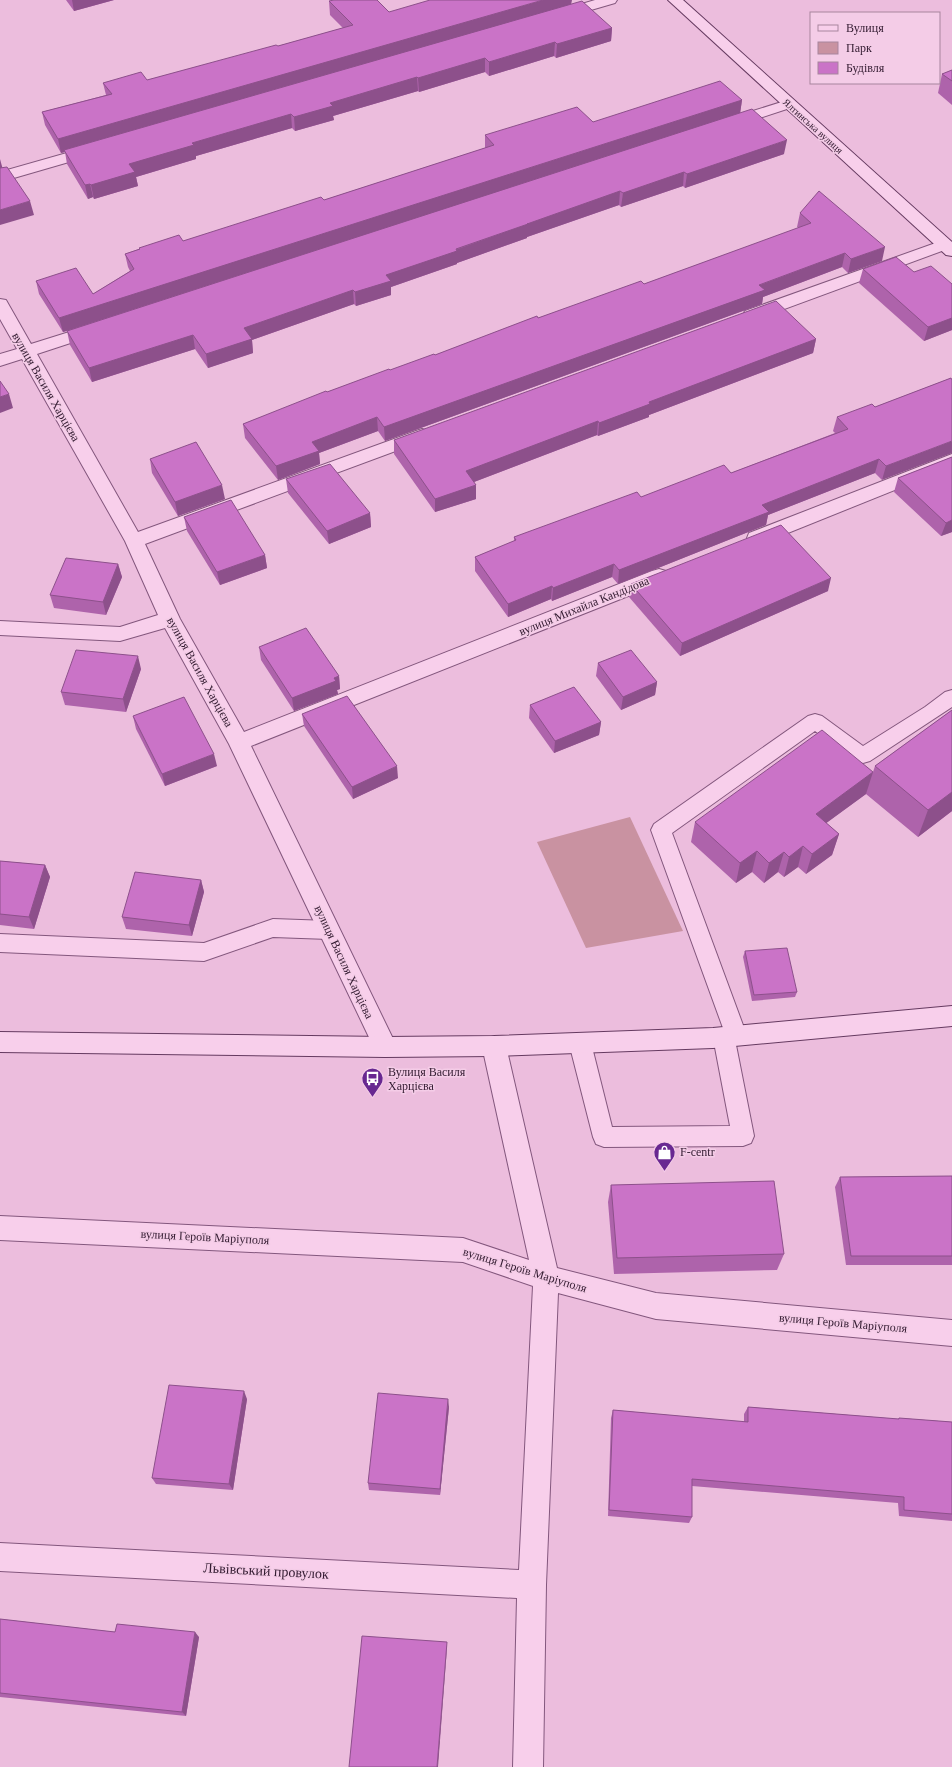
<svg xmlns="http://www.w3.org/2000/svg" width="952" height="1767" viewBox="0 0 952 1767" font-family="'Times New Roman',serif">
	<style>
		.green { fill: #c992a1 }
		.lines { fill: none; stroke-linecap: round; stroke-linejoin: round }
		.lane-casing { stroke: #83577d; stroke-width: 2 }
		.street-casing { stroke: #83577d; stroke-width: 2 }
		.secondary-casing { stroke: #653a60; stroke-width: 2 }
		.lane { fill: #f8cfeb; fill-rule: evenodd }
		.street { fill: #f8cfeb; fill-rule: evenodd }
		.secondary { fill: #f8cfeb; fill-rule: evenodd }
		.wall { fill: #ae63ab }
		.shaded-wall { fill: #8d508b }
		.building { fill: #ca73c7; stroke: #8d508b }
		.labels { text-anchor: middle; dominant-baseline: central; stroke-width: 3; stroke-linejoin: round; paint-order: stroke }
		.far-street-label { font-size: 10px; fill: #331b31; stroke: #f4cce7 }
		.street-label { font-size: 12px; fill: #331b31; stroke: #f4cce7 }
		.poi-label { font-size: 12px; fill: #331b31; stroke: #f4cce7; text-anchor: start }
		.near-street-label { font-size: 14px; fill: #331b31; stroke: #f4cce7 }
	</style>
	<rect width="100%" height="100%" fill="#ecbddd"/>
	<polygon class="green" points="630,817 683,931 586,948 537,842"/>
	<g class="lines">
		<defs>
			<g id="lane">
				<polygon points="952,690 952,707 870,761 863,763 856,761 815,731 672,833 747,1036 744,1043 736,1045 754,1136 751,1143 743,1146 604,1147 596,1144 593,1137 569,1043 572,1036 580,1034 588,1036 591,1043 612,1127 730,1126 713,1037 716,1030 723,1028 651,830 654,824 808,716 815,714 822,716 863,746 925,707 945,692"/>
				<polygon points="273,919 329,921 336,924 339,930 336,936 329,939 273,937 204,961 0,952 0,934 204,943"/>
			</g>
			<g id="street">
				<polygon points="595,0 617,0 615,3 560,19 555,18 553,15 555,12"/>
				<polygon points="788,100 793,101 795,104 793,107 729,128 724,126 721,123 724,120"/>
				<polygon points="95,145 100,147 103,150 100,153 0,182 0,172"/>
				<polygon points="944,240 950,242 952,245 950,248 757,319 751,320 745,319 743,315 745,311"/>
				<polygon points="0,299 6,300 31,344 98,323 104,324 106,328 104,332 37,354 138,532 416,431 422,429 428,431 431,435 428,439 145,544 180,619 244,732 652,571 659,569 666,571 669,576 666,581 251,746 397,1047 393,1054 385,1057 377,1054 229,744 165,628 120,641 0,635 0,621 120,627 158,615 125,541 22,359 0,366 0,354 17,349 0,319"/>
				<polygon points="952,454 952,467 763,543 756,545 749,543 747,538 749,533"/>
				<polygon points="494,1036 502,1039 506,1046 557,1268 656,1293 952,1320 952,1346 656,1319 558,1293 546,1585 543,1767 513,1767 517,1598 0,1571 0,1543 519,1570 533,1286 463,1262 0,1240 0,1216 463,1238 529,1260 482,1046 486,1039"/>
			</g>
			<g id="secondary">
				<polygon points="668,0 683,0 952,242 952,256 946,255"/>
				<polygon points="952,1006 952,1026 713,1048 494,1056 385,1057 0,1052 0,1032 385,1037 494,1036 713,1028"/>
			</g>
		</defs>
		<use href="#lane" class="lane-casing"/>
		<use href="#street" class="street-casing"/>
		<use href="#secondary" class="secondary-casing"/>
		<use href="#lane" class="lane"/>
		<use href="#street" class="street"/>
		<use href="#secondary" class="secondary"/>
	</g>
	<g class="wall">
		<polygon points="66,0 114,0 74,11"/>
		<polygon points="329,1 389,12 571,4 612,28 611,41 556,58 554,56 489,76 485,72 419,92 418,91 333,116 334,120 295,131 292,128 196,156 196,159 136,177 138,186 94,199 93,197 88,199 67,164 65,152 61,153 45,125 42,112 106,95 103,83 147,80 278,46 343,28 330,15"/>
		<polygon points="952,70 952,105 938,93 942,74"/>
		<polygon points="742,100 740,113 784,154 685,188 683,186 621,207 619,205 527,237 527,238 457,263 457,264 391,287 391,295 356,306 354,304 252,340 253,353 208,368 195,349 92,382 70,345 67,331 63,332 39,294 36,281 93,294 130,271 128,267 125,254 139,249 139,248 183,241 324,200 485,148 485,135 593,122"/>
		<polygon points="800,213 882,261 848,273 842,267 763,297 762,304 385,441 378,431 319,453 320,464 278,480 245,438 243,424 327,392 435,355 538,318 644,284 799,228 797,227"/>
		<polygon points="863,269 914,272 952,284 952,330 924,341 859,283"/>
		<polygon points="816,339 813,353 649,415 649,417 598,436 597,435 474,482 476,499 435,512 394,454 394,440"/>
		<polygon points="951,378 882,480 875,473 768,515 766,525 618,584 612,577 552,601 551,599 508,617 475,571 475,557 514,541 514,537 641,497 731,473 835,433 833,431 837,417 875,407"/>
		<polygon points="952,457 952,532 941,536 894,492 898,478"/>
		<polygon points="150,459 225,499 178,516 152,473"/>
		<polygon points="286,479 370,513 371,527 329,544 288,493"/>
		<polygon points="184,517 265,555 267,568 220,585 187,531"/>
		<polygon points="118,564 122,577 106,615 54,608 50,595"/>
		<polygon points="631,584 828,591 680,656 629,597"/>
		<polygon points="259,647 339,676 340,689 337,690 338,694 294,711 261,660"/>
		<polygon points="598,663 657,682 655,695 621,710 596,676"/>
		<polygon points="141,669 126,712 65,705 61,692"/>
		<polygon points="530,705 601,722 599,735 554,753 529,718"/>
		<polygon points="952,710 952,811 918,837 866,794 826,823 839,834 832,855 806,874 798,867 784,877 778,872 764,883 752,872 736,883 691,842 695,822 873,772 875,766"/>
		<polygon points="302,714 398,778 353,799 304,726"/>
		<polygon points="133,716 217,766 165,786 136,729"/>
		<polygon points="0,861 45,865 50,877 34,929 0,925"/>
		<polygon points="201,880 204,892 192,936 126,929 122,917"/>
		<polygon points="745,951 797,992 795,997 752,1001 743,957"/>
		<polygon points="952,1176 952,1265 846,1265 835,1187 840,1177"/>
		<polygon points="611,1185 784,1254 777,1270 614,1274 608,1202"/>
		<polygon points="247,1399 233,1490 156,1484 152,1478"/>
		<polygon points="449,1407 440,1495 369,1490 368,1483"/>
		<polygon points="748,1407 898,1419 899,1418 952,1422 952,1521 899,1516 898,1503 692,1486 692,1517 689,1523 608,1516 611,1418 613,1410 744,1422 744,1414"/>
		<polygon points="0,1619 115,1632 199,1637 186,1716 0,1697"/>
	</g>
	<g class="shaded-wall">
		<polygon points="72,0 114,0 74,11"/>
		<polygon points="543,0 572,0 571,5 64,150 65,152 61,153 58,139"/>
		<polygon points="612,28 611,41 556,58 557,44"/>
		<polygon points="555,42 554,56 489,76 489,62"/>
		<polygon points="485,58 485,72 419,92 418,78"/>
		<polygon points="417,77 418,91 333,116 334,120 295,131 294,117 330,103"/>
		<polygon points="742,100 740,114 63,332 59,318"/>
		<polygon points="291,114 292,128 196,156 196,159 136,177 138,186 94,199 91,185 129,164 192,143"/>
		<polygon points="787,140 784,154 685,188 687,174"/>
		<polygon points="0,159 3,170 0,171"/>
		<polygon points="684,172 683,186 621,207 623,193"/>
		<polygon points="90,184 93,197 88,199 85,185"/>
		<polygon points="620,191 619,205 527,237 527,238 457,263 457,264 391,287 391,295 356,306 355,292 386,275 527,224"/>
		<polygon points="30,201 34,215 0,225 0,210"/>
		<polygon points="885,247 882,261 848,273 851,259"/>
		<polygon points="845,253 842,267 763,297 762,304 385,441 384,427"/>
		<polygon points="353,290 354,304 252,340 253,353 208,368 206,354 244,328"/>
		<polygon points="952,318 952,330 924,341 928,327"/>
		<polygon points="193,335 195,349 92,382 89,368"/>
		<polygon points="816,339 813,353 649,415 649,417 598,436 599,423 649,402"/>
		<polygon points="9,394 13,408 0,413 0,397"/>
		<polygon points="377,417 378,431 319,453 320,464 278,480 276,466 312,442"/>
		<polygon points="598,421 597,435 466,485 466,471"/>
		<polygon points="952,441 952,453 882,480 886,466"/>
		<polygon points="879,459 875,473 768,515 766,525 618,584 619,570 762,505"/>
		<polygon points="222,485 225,499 178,516 175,502"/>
		<polygon points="476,485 476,499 435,512 435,499"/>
		<polygon points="370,513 371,527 329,544 327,531"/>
		<polygon points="952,520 952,532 941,536 946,523"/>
		<polygon points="265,555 267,568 220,585 217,572"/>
		<polygon points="118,564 122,577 106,615 103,602"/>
		<polygon points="614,564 612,577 552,601 553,588"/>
		<polygon points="831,578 828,591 680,656 682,643"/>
		<polygon points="552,586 551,599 508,617 508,604"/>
		<polygon points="138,656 141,669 126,712 123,699"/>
		<polygon points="339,676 340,689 337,690 338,694 294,711 292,698"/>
		<polygon points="657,682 655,695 621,710 623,697"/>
		<polygon points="601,722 599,735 554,753 555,741"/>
		<polygon points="214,754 217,766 165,786 162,774"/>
		<polygon points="397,766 398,778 353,799 352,787"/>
		<polygon points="873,772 866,794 810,835 816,814"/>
		<polygon points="952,792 952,811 918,837 928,810"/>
		<polygon points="839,834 832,855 806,874 812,854"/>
		<polygon points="803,846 798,867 784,877 789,857"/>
		<polygon points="757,851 752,872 736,883 740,863"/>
		<polygon points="784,852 778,872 764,883 769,863"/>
		<polygon points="45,865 50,877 34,929 29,917"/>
		<polygon points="201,880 204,892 192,936 189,925"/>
		<polygon points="244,1391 247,1399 233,1490 229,1484"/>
		<polygon points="448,1399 449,1407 440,1495 440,1489"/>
		<polygon points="195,1632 199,1637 186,1716 182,1712"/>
		<polygon points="447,1642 447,1647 438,1767 437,1767"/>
	</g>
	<g class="building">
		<polygon points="334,0 377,0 389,12 430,0 543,0 58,139 42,112 112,94 103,83 141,72 147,80 276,45 278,46 353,25 329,1"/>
		<polygon points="582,1 612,28 557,44 555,42 489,62 485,58 418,78 417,77 330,103 333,106 294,117 291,114 192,143 194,145 129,164 135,172 91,185 90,184 85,185 64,150"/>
		<polygon points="952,70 952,81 942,74"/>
		<polygon points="720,81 742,100 59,318 36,281 76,268 93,294 134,269 125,254 140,249 139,248 179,235 183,241 321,197 324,200 494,145 485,135 577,107 593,122"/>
		<polygon points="752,109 787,140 687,174 684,172 623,193 620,191 527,224 528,224 456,249 457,251 386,275 391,281 355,292 353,290 244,328 252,339 206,354 193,335 89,368 67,331"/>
		<polygon points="7,167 30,201 0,210 0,168"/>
		<polygon points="819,191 885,247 851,259 845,253 759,285 765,290 384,427 377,417 312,442 319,451 276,466 243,424 326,391 327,392 389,369 390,370 434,354 435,355 537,316 538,318 641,281 644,284 811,223 800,213"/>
		<polygon points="896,257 914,272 931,266 952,284 952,318 928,327 863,269"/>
		<polygon points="776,301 816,339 649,402 650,404 599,423 598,421 466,471 476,485 435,499 394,440"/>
		<polygon points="951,378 952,380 952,441 886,466 879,459 762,505 769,512 619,570 614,564 553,588 552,586 508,604 475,557 516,540 514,537 637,492 641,497 724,465 731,473 848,429 837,417 872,404 875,407"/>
		<polygon points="0,381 9,394 0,397"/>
		<polygon points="196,442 222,485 175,502 150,459"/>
		<polygon points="952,457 952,520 946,523 898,478"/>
		<polygon points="330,464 370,513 327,531 286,479"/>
		<polygon points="231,500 265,555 217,572 184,517"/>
		<polygon points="781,525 831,578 682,643 631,584"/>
		<polygon points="66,558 118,564 103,602 50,595"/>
		<polygon points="306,628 339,676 334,678 336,681 292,698 259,647"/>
		<polygon points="76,650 138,656 123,699 61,692"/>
		<polygon points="631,650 657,682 623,697 598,663"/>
		<polygon points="574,687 601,722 555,741 530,705"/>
		<polygon points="347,696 397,766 352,787 302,714"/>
		<polygon points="184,697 214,754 162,774 133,716"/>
		<polygon points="952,710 952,792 928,810 875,766"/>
		<polygon points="822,730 873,772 816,814 839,834 812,854 803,846 789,857 784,852 769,863 757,851 740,863 695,822"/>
		<polygon points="0,861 45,865 29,917 0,914"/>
		<polygon points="135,872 201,880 189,925 122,917"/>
		<polygon points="787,948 797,992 754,995 745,951"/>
		<polygon points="952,1176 952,1256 851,1256 840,1177"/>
		<polygon points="774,1181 784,1254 617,1258 611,1185"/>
		<polygon points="169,1385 244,1391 229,1484 152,1478"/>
		<polygon points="378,1393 448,1399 440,1489 368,1483"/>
		<polygon points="748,1407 899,1419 899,1418 952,1422 952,1514 904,1510 904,1497 692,1479 692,1517 609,1510 613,1410 748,1422"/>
		<polygon points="0,1619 115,1632 117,1624 195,1632 182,1712 0,1693"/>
		<polygon points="362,1636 447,1642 437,1767 349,1767"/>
	</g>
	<defs>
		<symbol id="bus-pin" viewBox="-11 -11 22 30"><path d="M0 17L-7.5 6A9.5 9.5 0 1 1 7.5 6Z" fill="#682891" stroke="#f4cce7"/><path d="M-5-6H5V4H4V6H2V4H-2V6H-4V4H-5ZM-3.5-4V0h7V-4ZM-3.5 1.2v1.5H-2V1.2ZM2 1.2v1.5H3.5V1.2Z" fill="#fff"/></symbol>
		<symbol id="shop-pin" viewBox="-11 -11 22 30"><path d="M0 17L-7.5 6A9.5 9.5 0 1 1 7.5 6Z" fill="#682891" stroke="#f4cce7"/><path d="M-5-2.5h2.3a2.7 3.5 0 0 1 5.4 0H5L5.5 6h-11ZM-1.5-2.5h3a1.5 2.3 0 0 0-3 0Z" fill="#fff"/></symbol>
	</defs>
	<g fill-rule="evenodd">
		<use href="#bus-pin" x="360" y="1066" width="25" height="34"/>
		<use href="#shop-pin" x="652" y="1140" width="25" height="34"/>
	</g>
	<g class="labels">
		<g class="far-street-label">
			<text transform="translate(813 126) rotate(42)">Ялтинська вулиця</text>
		</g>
		<g class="street-label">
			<text transform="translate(46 387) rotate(60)">вулиця Василя Харцієва</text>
			<text transform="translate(584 606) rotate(-22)">вулиця Михайла Кандідова</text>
			<text transform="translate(200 672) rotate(61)">вулиця Василя Харцієва</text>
			<text transform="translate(344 962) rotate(65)">вулиця Василя Харцієва</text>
			<text transform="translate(205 1237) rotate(3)">вулиця Героїв Маріуполя</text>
			<text transform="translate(525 1270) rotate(17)">вулиця Героїв Маріуполя</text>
			<text transform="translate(843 1323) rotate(5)">вулиця Героїв Маріуполя</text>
		</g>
		<g class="poi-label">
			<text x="388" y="1072">Вулиця Василя<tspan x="388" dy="14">Харцієва</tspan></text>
			<text x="680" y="1152">F-centr</text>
		</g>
		<g class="near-street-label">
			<text transform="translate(266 1571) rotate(3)">Львівський провулок</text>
		</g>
	</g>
	<rect x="810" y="12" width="130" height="72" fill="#f4cce7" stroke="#a7859e"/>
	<rect x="818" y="25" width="20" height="6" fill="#f8cfeb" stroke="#a7859e"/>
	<text x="846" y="32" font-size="12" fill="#331b31">Вулиця</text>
	<rect x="818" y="42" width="20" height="12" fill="#c992a1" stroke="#a7859e"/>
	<text x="846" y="52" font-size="12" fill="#331b31">Парк</text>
	<rect x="818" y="62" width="20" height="12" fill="#ca73c7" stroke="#a7859e"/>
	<text x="846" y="72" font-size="12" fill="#331b31">Будівля</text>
</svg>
